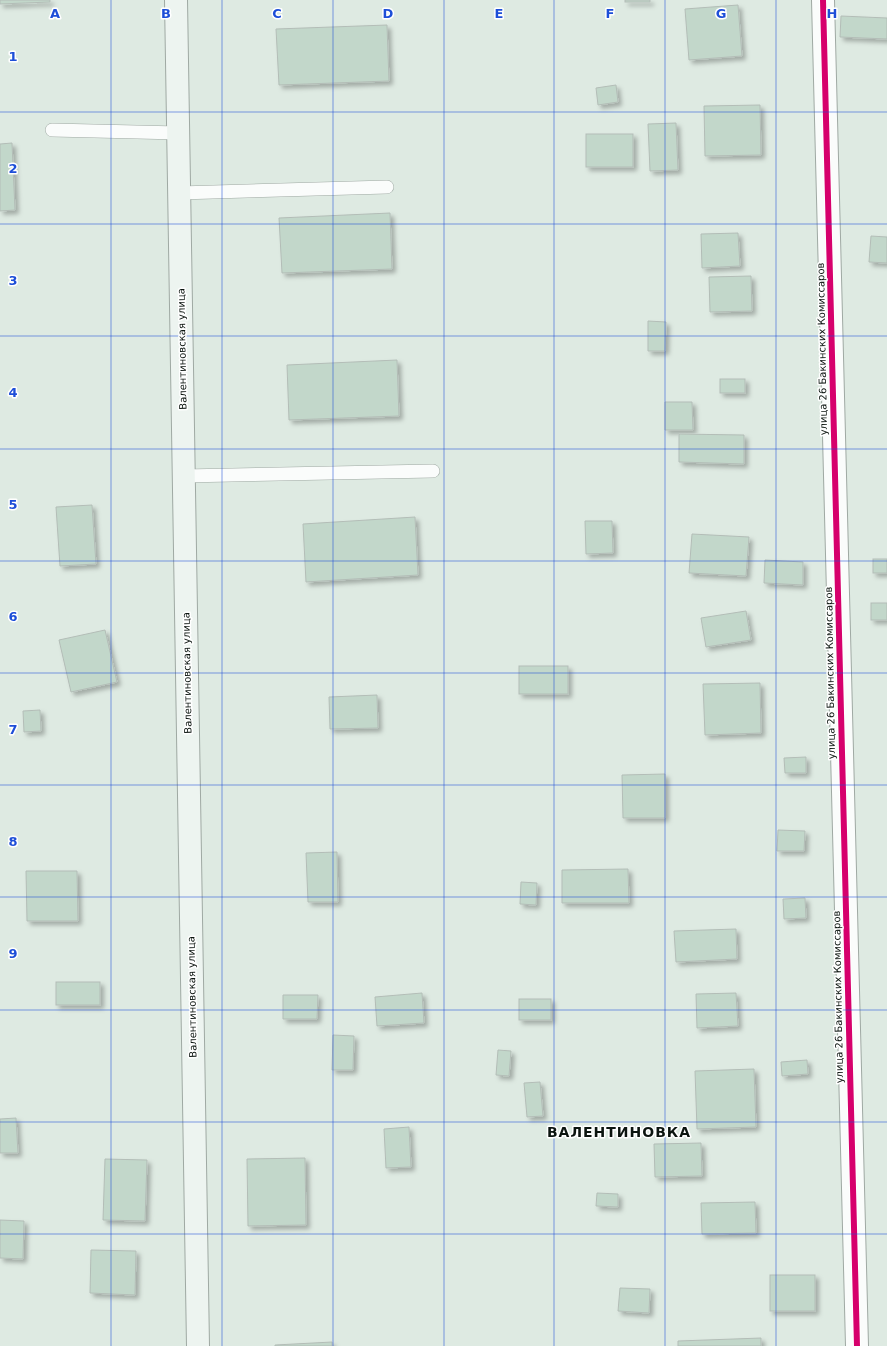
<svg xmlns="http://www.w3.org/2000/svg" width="887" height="1346" viewBox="0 0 887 1346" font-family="'DejaVu Sans',sans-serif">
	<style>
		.building { fill: #c2d7ca; stroke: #b3bdb7; filter: url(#shadow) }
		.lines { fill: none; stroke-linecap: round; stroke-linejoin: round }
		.service-casing { stroke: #9fa9a3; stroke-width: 14 }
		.minor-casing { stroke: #9fa9a3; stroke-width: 24 }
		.secondary-casing { stroke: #9fa9a3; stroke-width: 24 }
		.service { stroke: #fafcfb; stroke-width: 13 }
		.minor { stroke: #fafcfb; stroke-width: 22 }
		.secondary { stroke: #edf4f0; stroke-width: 22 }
		.cycleway-casing { stroke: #fff; stroke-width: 8 }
		.cycleway { stroke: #d6006c; stroke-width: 6 }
		.grid { fill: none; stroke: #1d4ed8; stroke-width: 1; stroke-opacity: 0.55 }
		.labels { text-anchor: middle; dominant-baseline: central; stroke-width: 3; stroke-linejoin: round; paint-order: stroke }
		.street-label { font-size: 10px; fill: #0b140f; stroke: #fff }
		.district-label { font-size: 14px; font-weight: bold; letter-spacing: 1px; fill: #0b140f; stroke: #fff }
		.grid-label { font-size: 13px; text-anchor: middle; font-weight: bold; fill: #1d4ed8; stroke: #fff; stroke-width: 3; stroke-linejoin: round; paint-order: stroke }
	</style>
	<defs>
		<filter id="shadow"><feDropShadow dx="3.5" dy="3.5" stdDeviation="2" flood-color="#0004"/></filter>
	</defs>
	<rect width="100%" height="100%" fill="#deeae2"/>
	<g class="building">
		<polygon points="0,0 50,0 50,2 0,4"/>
		<rect x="625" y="0" width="25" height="2"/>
		<polygon points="738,5 742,56 689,60 685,9"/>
		<polygon points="841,16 887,18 887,39 840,37"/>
		<polygon points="387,25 389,81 279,85 276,29"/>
		<polygon points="616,85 618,102 598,105 596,88"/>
		<polygon points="760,105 761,155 705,156 704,106"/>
		<polygon points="676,123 678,170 650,171 648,124"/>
		<rect x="586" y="134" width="47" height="33"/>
		<polygon points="12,143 15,210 0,211 0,144"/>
		<polygon points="390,213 392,269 282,273 279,218"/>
		<polygon points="738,233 740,266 702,268 701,234"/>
		<polygon points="871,236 887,237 887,263 869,262"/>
		<polygon points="751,276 752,311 710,312 709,277"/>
		<polygon points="648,321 666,322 665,351 648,351"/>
		<polygon points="397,360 399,416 289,420 287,365"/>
		<rect x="720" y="379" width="25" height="14"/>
		<polygon points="665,402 692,402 693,430 665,430"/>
		<polygon points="679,434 744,435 744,464 679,462"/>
		<polygon points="92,505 96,564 60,566 56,507"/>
		<polygon points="415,517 418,575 306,582 303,524"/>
		<polygon points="585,521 612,521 613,553 586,554"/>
		<polygon points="692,534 749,537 746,576 689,573"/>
		<rect x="873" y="559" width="14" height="14"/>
		<polygon points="765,560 803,562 803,585 764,583"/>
		<rect x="871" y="603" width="16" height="17"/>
		<polygon points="746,611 751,640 706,647 701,618"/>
		<polygon points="105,630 117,682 71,692 59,640"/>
		<rect x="519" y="666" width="49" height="28"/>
		<polygon points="760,683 761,733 705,735 703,684"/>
		<polygon points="377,695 378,728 330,729 329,697"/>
		<polygon points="40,710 41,731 24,732 23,711"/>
		<polygon points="806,757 806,773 785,773 784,758"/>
		<polygon points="665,774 665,818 623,818 622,775"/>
		<polygon points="778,830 805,831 804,851 777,851"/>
		<polygon points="337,852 338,902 308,902 306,853"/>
		<polygon points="628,869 629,903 562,903 562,870"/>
		<polygon points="26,871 77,871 78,921 27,921"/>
		<polygon points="521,882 537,883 536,905 520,904"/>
		<polygon points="805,898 806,918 784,919 783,899"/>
		<polygon points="736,929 737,959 676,962 674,931"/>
		<rect x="56" y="982" width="44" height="23"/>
		<polygon points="422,993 424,1023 377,1026 375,997"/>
		<polygon points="736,993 738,1026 697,1028 696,994"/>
		<polygon points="283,995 318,995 317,1019 283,1019"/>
		<rect x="519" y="999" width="32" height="21"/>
		<polygon points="333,1035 354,1036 353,1070 332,1070"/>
		<polygon points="498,1050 511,1051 509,1076 496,1075"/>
		<polygon points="807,1060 808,1074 782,1076 781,1062"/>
		<polygon points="754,1069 756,1127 697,1129 695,1071"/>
		<polygon points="540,1082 543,1116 527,1117 524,1083"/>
		<polygon points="16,1118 18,1153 0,1153 0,1119"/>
		<polygon points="409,1127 411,1167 386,1168 384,1129"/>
		<polygon points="701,1143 702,1176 655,1177 654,1144"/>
		<polygon points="305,1158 306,1225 248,1226 247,1159"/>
		<polygon points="105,1159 147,1160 145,1221 103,1220"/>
		<polygon points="597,1193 618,1194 618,1207 596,1206"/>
		<polygon points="755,1202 756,1233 702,1234 701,1203"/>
		<polygon points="0,1220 24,1221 23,1259 0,1258"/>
		<polygon points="91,1250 136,1251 135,1295 90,1293"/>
		<rect x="770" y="1275" width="45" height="36"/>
		<polygon points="620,1288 650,1289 649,1313 618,1311"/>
		<polygon points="761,1338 761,1346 678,1346 678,1341"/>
		<polygon points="332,1342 332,1346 275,1346 275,1345"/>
	</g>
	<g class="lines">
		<defs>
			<g id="service">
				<polyline points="52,130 179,133"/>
				<polyline points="179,193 387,187"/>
				<polyline points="184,476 433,471"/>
			</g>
			<polyline id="minor" points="823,0 857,1346"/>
			<polyline id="secondary" points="176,0 198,1346"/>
		</defs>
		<use href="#service" class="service-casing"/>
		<use href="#minor" class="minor-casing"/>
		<use href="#secondary" class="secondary-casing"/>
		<use href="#service" class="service"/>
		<use href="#minor" class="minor"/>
		<use href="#secondary" class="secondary"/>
		<defs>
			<polyline id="cycleway" points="823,0 857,1346"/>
		</defs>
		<use href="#cycleway" class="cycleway-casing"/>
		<use href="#cycleway" class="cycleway"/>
	</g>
	<path class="grid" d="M111,0V1346M222,0V1346M333,0V1346M444,0V1346M554,0V1346M665,0V1346M776,0V1346M0,112H887M0,224H887M0,336H887M0,449H887M0,561H887M0,673H887M0,785H887M0,897H887M0,1010H887M0,1122H887M0,1234H887"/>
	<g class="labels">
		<g class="street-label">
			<text transform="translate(182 349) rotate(-91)">Валентиновская улица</text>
			<text transform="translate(822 349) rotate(-91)">улица 26 Бакинских Комиссаров</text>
			<text transform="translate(187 673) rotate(-91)">Валентиновская улица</text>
			<text transform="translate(830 673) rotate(-91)">улица 26 Бакинских Комиссаров</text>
			<text transform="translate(192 997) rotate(-91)">Валентиновская улица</text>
			<text transform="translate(838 997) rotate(-91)">улица 26 Бакинских Комиссаров</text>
		</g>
		<g class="district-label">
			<text x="619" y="1132">ВАЛЕНТИНОВКА</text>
		</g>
	</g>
	<g class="grid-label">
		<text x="55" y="18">A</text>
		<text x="166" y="18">B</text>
		<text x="277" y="18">C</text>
		<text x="388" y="18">D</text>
		<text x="499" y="18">E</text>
		<text x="610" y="18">F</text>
		<text x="721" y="18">G</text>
		<text x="832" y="18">H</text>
		<text x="13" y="61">1</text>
		<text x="13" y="173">2</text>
		<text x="13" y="285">3</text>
		<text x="13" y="397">4</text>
		<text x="13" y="509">5</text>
		<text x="13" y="621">6</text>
		<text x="13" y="734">7</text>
		<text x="13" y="846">8</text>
		<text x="13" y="958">9</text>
	</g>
</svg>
